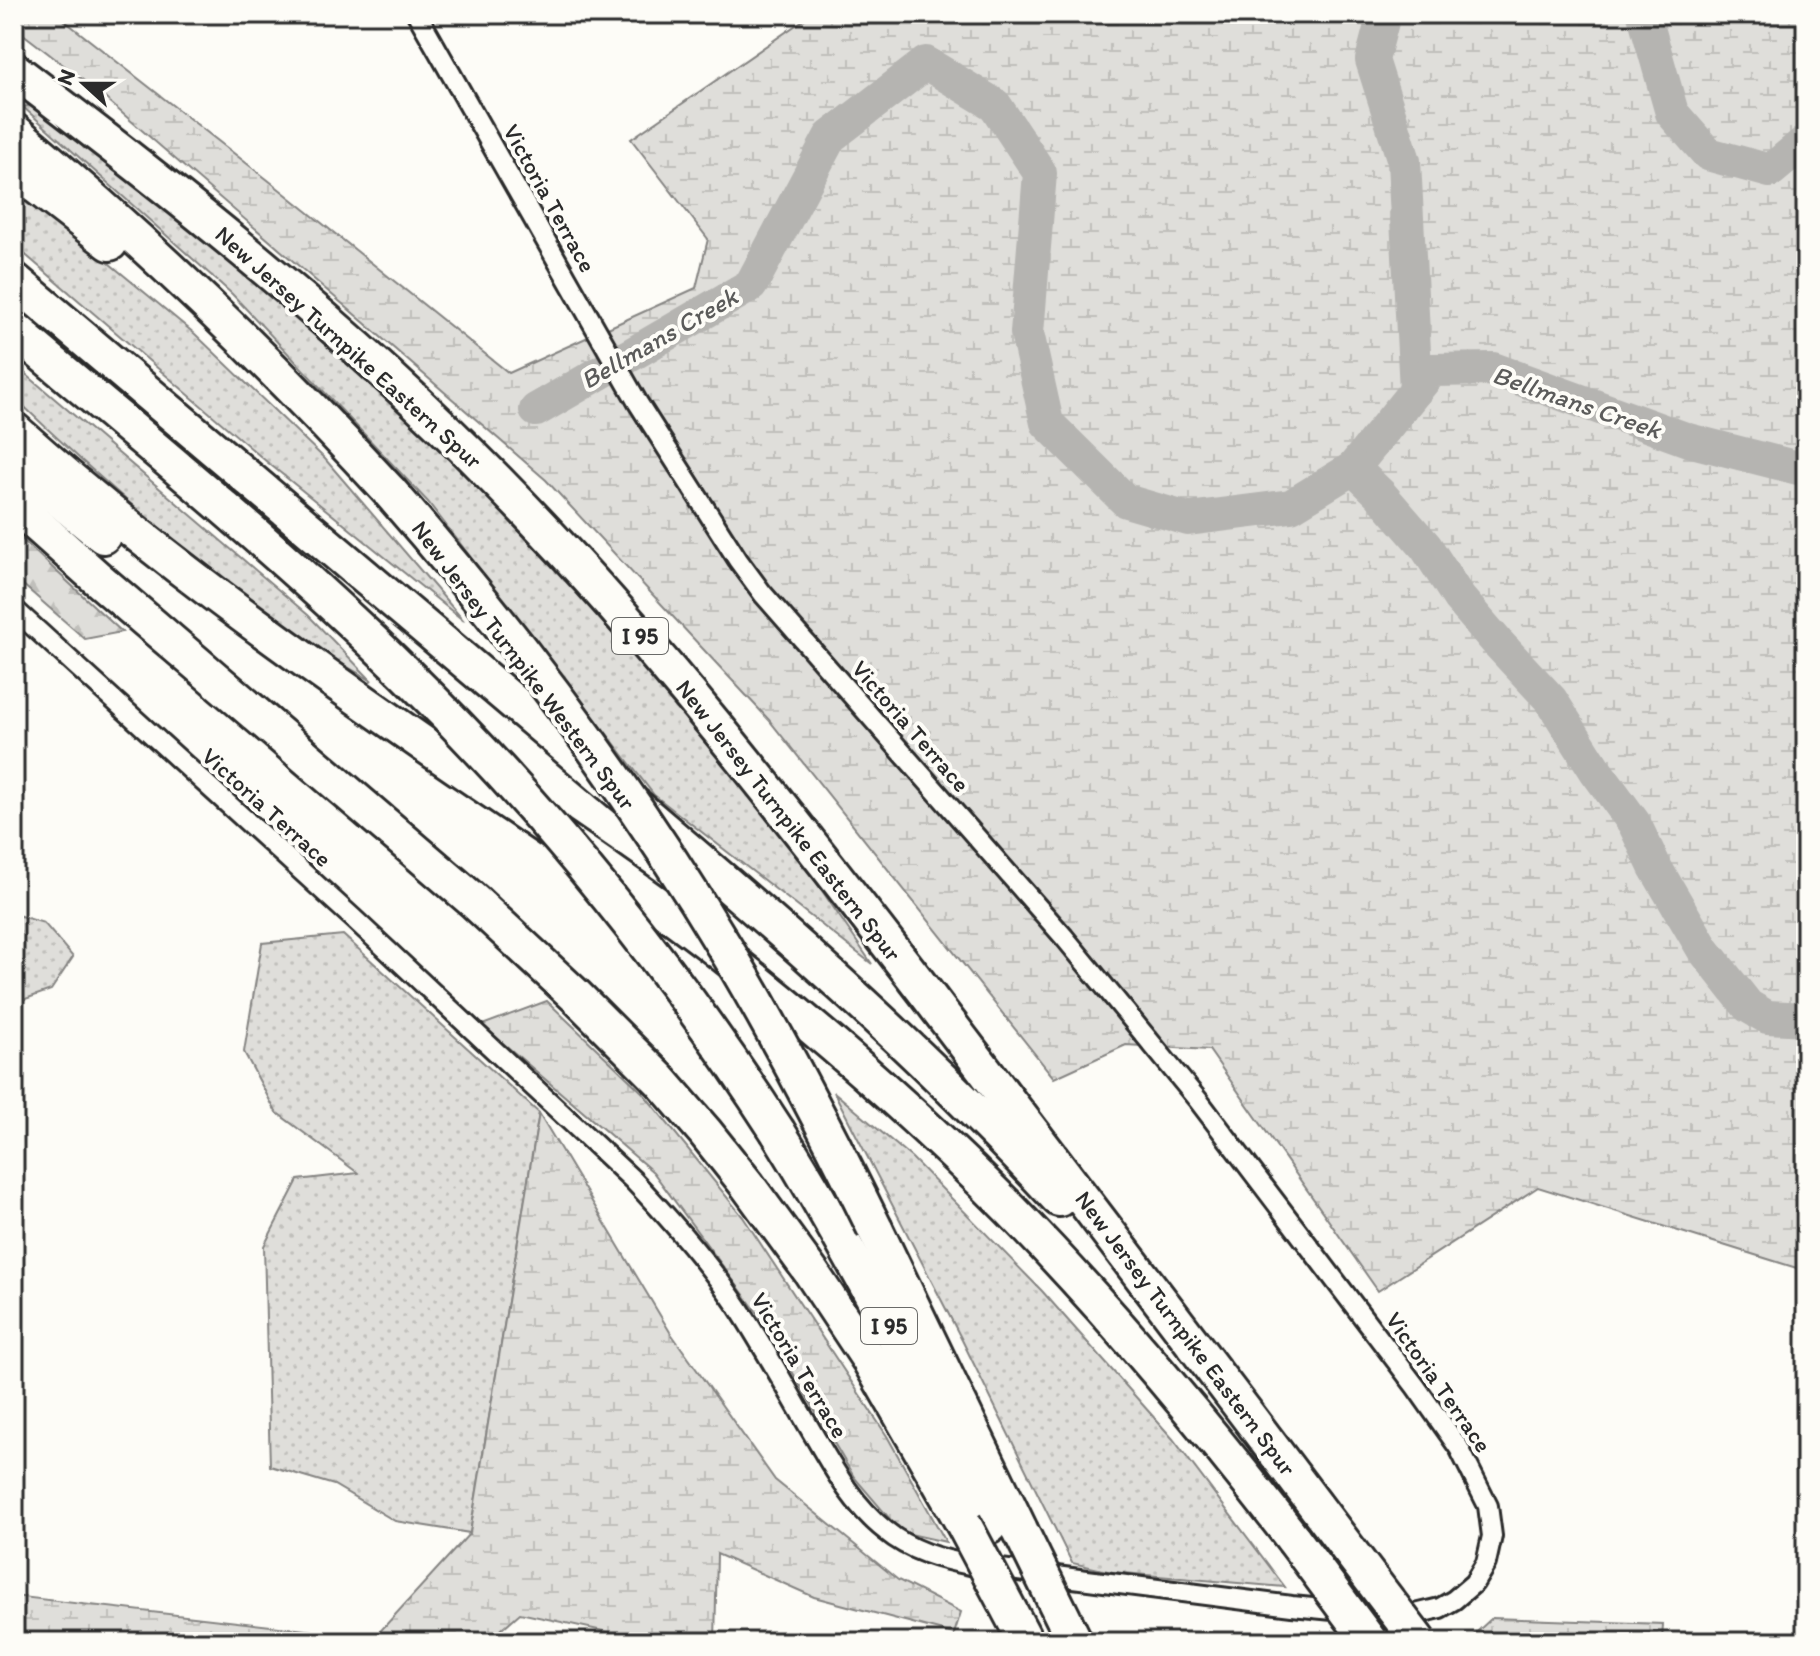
<svg xmlns="http://www.w3.org/2000/svg" width="1820" height="1656" viewBox="0 0 1820 1656" font-family="Itim,sans-serif">
	<style>
		.grass { fill: url(#grass-dots); stroke: #858482; stroke-width: 2 }
		.forest { fill: url(#forest-firs); stroke: #858482; stroke-width: 2 }
		.wetland { fill: url(#wetland-marsh); stroke: #858482; stroke-width: 2 }
		.lines { fill: none; stroke-linecap: round; stroke-linejoin: round }
		.river { stroke: #b5b4b1; stroke-width: 34 }
		.minor-casing { stroke: #2b2b2b; stroke-width: 24 }
		.motorway-casing { stroke: #2b2b2b; stroke-width: 40 }
		.minor { stroke: #fdfcf7; stroke-width: 18 }
		.motorway { stroke: #fdfcf7; stroke-width: 34 }
		.motorway-bridge-casing { stroke: #2b2b2b; stroke-width: 40; stroke-linecap: butt }
		.motorway-bridge { stroke: #fdfcf7; stroke-width: 34 }
		.labels { text-anchor: middle; dominant-baseline: central; stroke-width: 8; stroke-linejoin: round; paint-order: stroke }
		.shield { fill: #fdfcf7; stroke: #6a6a68; stroke-width: 2 }
		.shield-label { font-size: 22px; font-weight: bold; fill: #2b2b2b }
		.street-label { font-size: 24px; fill: #2b2b2b; stroke: #fdfcf7 }
		.water-label { font-size: 26px; font-style: italic; fill: #5b5b5a; stroke: #fdfcf7 }
	</style>
	<defs>
		<pattern id="grass-dots" width="8" height="8" patternUnits="userSpaceOnUse" patternTransform="scale(2)"><rect width="8" height="8" fill="#dfdeda"/><path d="M2 2h.1M6 6h.1" fill="none" stroke="#c0bfbb" stroke-width="1.8" stroke-linecap="round"/></pattern>
		<pattern id="forest-firs" width="22" height="20" patternUnits="userSpaceOnUse" patternTransform="scale(2)"><rect width="22" height="20" fill="#dfdeda"/><path d="M5 1l3.5 6h-7zM16 11l3.5 6h-7z" fill="#c0bfbb"/></pattern>
		<pattern id="wetland-marsh" width="20" height="14" patternUnits="userSpaceOnUse" patternTransform="scale(2)"><rect width="20" height="14" fill="#dfdeda"/><path d="M1 5h8M5 5V1M11 12h8M15 12V8" fill="none" stroke="#c0bfbb"/></pattern>
	</defs>
	<rect width="100%" height="100%" fill="#fdfcf7"/>
	<filter id="ink" filterUnits="userSpaceOnUse"><feTurbulence type="fractalNoise" baseFrequency=".0125" numOctaves="2"/><feDisplacementMap in="SourceGraphic" scale="16" xChannelSelector="R" yChannelSelector="G"/><feConvolveMatrix kernelMatrix="1 2 1 2 8 2 1 2 1" color-interpolation-filters="sRGB"/></filter>
	<g filter="url(#ink)">
		<g class="grass">
			<polygon points="40,103 254,258 496,495 698,729 814,879 872,964 654,795 428,502 232,294 23,107"/>
			<polygon points="14,188 53,217 195,334 325,459 464,621 267,462 14,245"/>
			<path d="M14,364L308,615L372,681C348,667 322,654 299,637C198,565 103,483 14,397Z"/>
			<polygon points="14,914 44,923 73,957 51,990 14,1003"/>
			<polygon points="343,935 539,1113 470,1533 395,1521 334,1485 270,1466 264,1246 298,1180 358,1173 276,1112 244,1052 262,943"/>
			<polygon points="834,1092 912,1158 1042,1291 1173,1439 1285,1587 1112,1572 1072,1563 962,1340"/>
		</g>
		<polygon class="forest" points="14,532 122,632 85,639 14,577"/>
		<g class="wetland">
			<polygon points="14,14 56,14 268,180 509,373 696,288 708,239 631,139 812,14 1806,14 1806,1271 1538,1187 1378,1291 1209,1050 1126,1045 1054,1078 769,720 546,480 92,87 14,27"/>
			<polygon points="547,1001 643,1093 743,1217 887,1436 946,1542 901,1532 854,1477 759,1315 653,1172 482,1025"/>
			<polygon points="539,1113 670,1332 775,1480 898,1580 961,1612 954,1634 814,1597 717,1554 715,1642 654,1642 520,1613 487,1642 14,1642 14,1596 374,1638 470,1533"/>
			<polygon points="1492,1618 1663,1624 1662,1642 1466,1642"/>
		</g>
		<g class="lines">
			<g class="river">
				<polyline points="1384,14 1372,60 1404,161 1416,390"/>
				<polyline points="1644,14 1672,113 1708,154 1770,171 1806,141"/>
				<polyline points="536,410 751,285 830,137 926,63 995,105 1040,173 1027,333 1047,423 1126,501 1188,519 1291,506 1353,468 1432,370 1493,369 1688,440 1806,470"/>
				<polyline points="1353,468 1380,494 1426,547 1459,598 1496,641 1551,700 1596,771 1634,823 1655,867 1703,949 1748,1006 1767,1017 1806,1019"/>
			</g>
			<defs>
				<path id="minor" d="M14,609L353,918L633,1180C671,1220 707,1261 738,1307C766,1350 790,1395 816,1439C835,1472 855,1507 886,1531C910,1551 940,1559 970,1565L1292,1606L1384,1615L1415,1614L1440,1608L1454,1600L1474,1583L1486,1563L1492,1536L1488,1506L1459,1448L1416,1387L1198,1100L1064,937L763,594L738,560L638,403L417,14"/>
				<g id="motorway">
					<path d="M14,70C183,198 348,329 497,481C655,641 792,819 929,997C1070,1181 1210,1365 1349,1550"/>
					<path d="M14,131C147,243 272,363 390,492"/>
					<polyline points="14,169 110,243"/>
					<path d="M14,280C189,427 363,576 538,723C718,875 899,1026 1059,1199"/>
					<path d="M14,430C143,546 285,648 428,747C524,813 623,877 715,948C818,1029 918,1116 1010,1209C1112,1313 1205,1425 1294,1540"/>
					<polyline points="14,462 103,536"/>
					<polyline points="14,504 97,578 475,902 576,996 660,1080 705,1132 748,1186 811,1272 870,1361 963,1523"/>
					<path d="M778,1132C857,1259 924,1392 990,1526"/>
					<polyline points="875,1229 1020,1530"/>
				</g>
			</defs>
			<use href="#minor" class="minor-casing"/>
			<use href="#motorway" class="motorway-casing"/>
			<use href="#minor" class="minor"/>
			<use href="#motorway" class="motorway"/>
			<defs>
				<g id="motorway-bridge">
					<path d="M28,342C156,450 286,556 405,673C547,812 671,966 778,1132"/>
					<path d="M390,492C516,636 632,792 730,956C783,1045 830,1137 875,1229"/>
					<polyline points="963,1523 1026,1642"/>
					<polyline points="1020,1530 1075,1642"/>
					<polyline points="1294,1540 1370,1642"/>
					<polyline points="1349,1550 1419,1642"/>
				</g>
			</defs>
			<use href="#motorway-bridge" class="motorway-bridge-casing"/>
			<use href="#motorway-bridge" class="motorway-bridge"/>
		</g>
	</g>
	<g class="labels">
		<g class="shield">
			<rect x="612" y="618" width="56" height="36" rx="6"/>
			<rect x="861" y="1308" width="56" height="36" rx="6"/>
		</g>
		<g class="shield-label">
			<text x="640" y="636">I 95</text>
			<text x="889" y="1326">I 95</text>
		</g>
		<g class="street-label">
			<text transform="translate(550 198) rotate(61)">Victoria Terrace</text>
			<text transform="translate(349 347) rotate(42)">New Jersey Turnpike Eastern Spur</text>
			<text transform="translate(524 665) rotate(53)">New Jersey Turnpike Western Spur</text>
			<text transform="translate(911 726) rotate(49)">Victoria Terrace</text>
			<text transform="translate(267 807) rotate(42)">Victoria Terrace</text>
			<text transform="translate(789 820) rotate(52)">New Jersey Turnpike Eastern Spur</text>
			<text transform="translate(1186 1333) rotate(53)">New Jersey Turnpike Eastern Spur</text>
			<text transform="translate(800 1365) rotate(59)">Victoria Terrace</text>
			<text transform="translate(1439 1382) rotate(55)">Victoria Terrace</text>
		</g>
		<g class="water-label">
			<text transform="translate(659 338) rotate(-30)">Bellmans Creek</text>
			<text transform="translate(1577 402) rotate(19)">Bellmans Creek</text>
		</g>
	</g>
	<rect width="1820" height="1656" fill="none" stroke="#fdfcf7" stroke-width="48"/>
	<rect x="24" y="24" width="1772" height="1608" fill="none" stroke="#2b2b2b" stroke-width="3" filter="url(#ink)"/>
	<g transform="translate(84 84) rotate(291)" stroke="#fdfcf7" stroke-width="6" paint-order="stroke">
	<path d="M0-6L14 30L0 20L-14 30Z" fill="#2b2b2b"/>
	<text y="-12" font-size="22" font-weight="bold" text-anchor="middle" fill="#2b2b2b">N</text>
	</g>
</svg>
